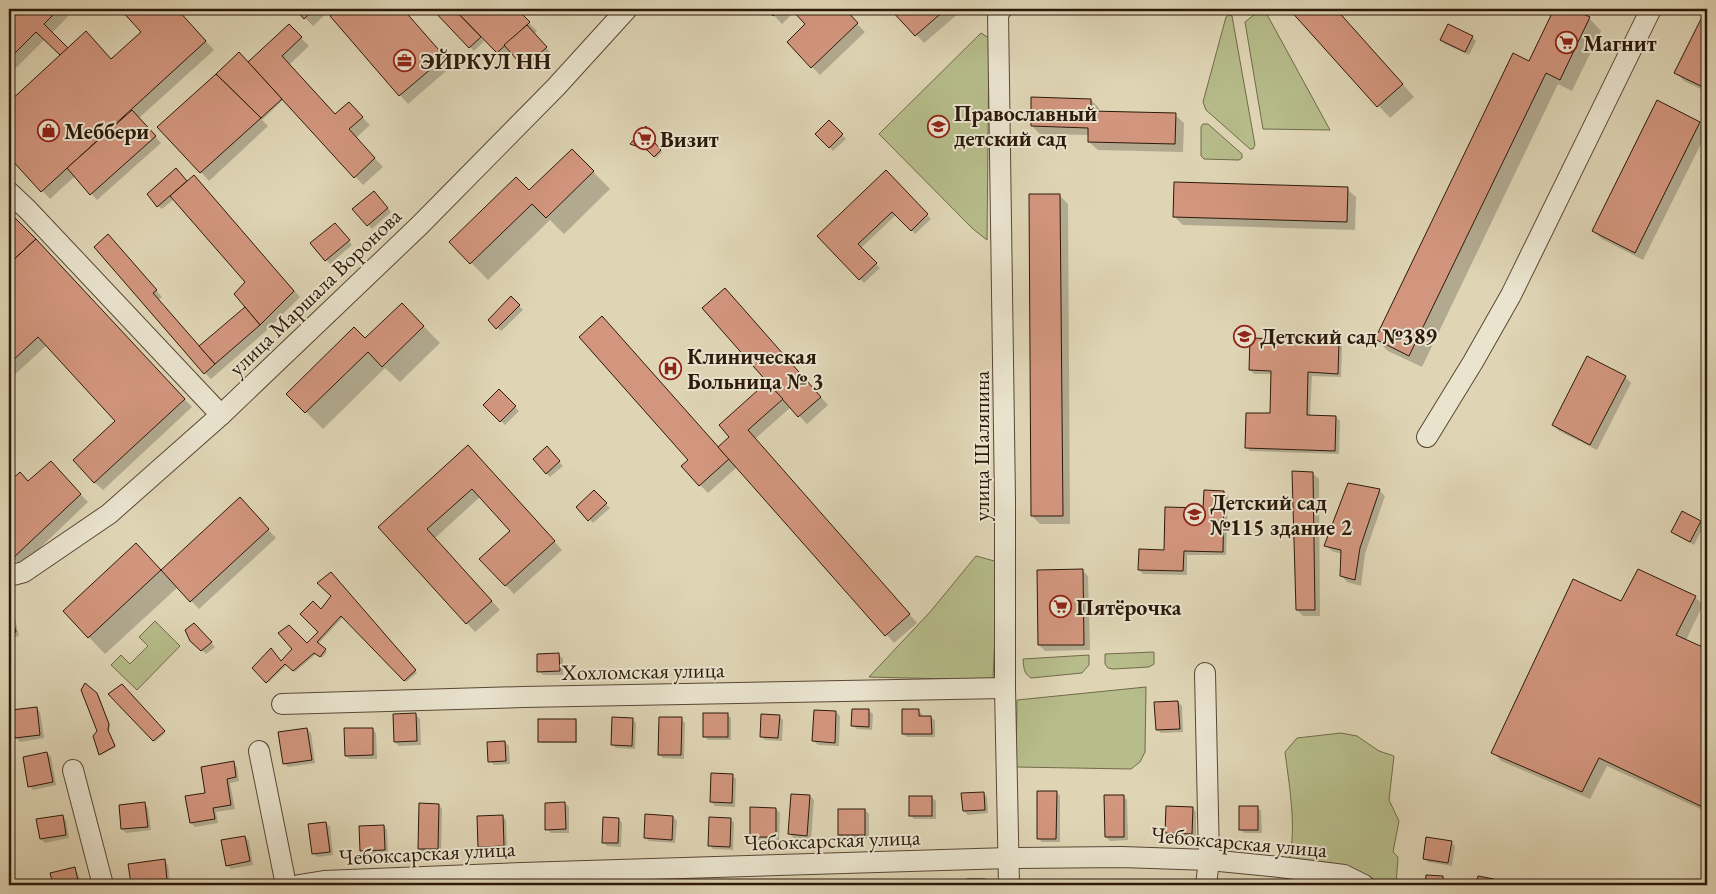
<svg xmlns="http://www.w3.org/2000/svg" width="1716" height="894" viewBox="0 0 1716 894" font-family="'EB Garamond',serif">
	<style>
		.green { fill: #b6bc8a; stroke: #716a4a }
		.shadow { fill: #0003 }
		.building { fill: #d2967e; stroke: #2c190a }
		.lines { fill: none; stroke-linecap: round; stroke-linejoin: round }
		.minor-casing { stroke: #594835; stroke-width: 22 }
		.minor { stroke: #eae4cf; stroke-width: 20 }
		.labels { text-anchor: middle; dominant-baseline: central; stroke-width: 4; stroke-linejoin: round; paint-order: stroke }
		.poi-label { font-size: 22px; font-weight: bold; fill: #2c190a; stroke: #eae4cf; text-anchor: start }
		.street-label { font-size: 22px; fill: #2c190a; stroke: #eae4cf }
	</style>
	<rect width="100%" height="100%" fill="#dfd5b5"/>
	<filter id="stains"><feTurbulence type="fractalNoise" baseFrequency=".004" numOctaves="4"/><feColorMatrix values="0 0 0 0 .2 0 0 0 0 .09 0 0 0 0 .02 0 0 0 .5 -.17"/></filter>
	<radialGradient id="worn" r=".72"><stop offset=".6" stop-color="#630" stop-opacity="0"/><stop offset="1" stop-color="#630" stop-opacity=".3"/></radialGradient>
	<g class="green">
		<polygon points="1261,9 1264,9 1330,130 1263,129 1245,22"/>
		<polygon points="1229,15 1232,16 1255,145 1253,149 1250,149 1206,110 1203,102 1226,17"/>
		<polygon points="981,33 989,38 987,240 973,229 879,134"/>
		<polygon points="1203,124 1208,124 1242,154 1242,158 1239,160 1204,159 1201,156 1201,127"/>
		<polygon points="976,556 998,562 993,680 869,677 930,612"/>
		<polygon points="155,621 180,646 137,690 111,665 121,655 130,664 148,646 139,637"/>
		<polygon points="1154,652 1154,664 1149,667 1113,669 1108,668 1105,664 1105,654"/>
		<path d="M1089,655V665L1082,673L1031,678C1023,673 1024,667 1023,659Z"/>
		<polygon points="1146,687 1145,752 1140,762 1131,769 1016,767 1017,700"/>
		<path d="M1341,733L1357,736L1379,751L1394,756L1389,800L1399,821L1393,852L1398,857L1396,885H1384L1339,865L1289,859C1297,828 1289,784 1285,752L1297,738Z"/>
	</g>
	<g class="shadow">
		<polygon points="16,9 75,9 52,33 68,49 112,60 143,32 122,9 166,9 167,10 176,9 214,50 139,118 161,143 97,200 75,176 50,199 9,155 9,104 62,56 45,39 15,69 9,63 9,16"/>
		<polygon points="296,9 331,9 313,26"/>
		<polygon points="341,9 402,9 452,66 408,104 332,17"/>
		<polygon points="436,9 515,9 537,31 534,34 550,52 529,70 513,53 506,60 479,32 477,34 484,41 474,51 434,10"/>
		<polygon points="768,9 819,9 820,10 821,9 843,9 865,32 820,75 788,42 807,24 795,11 782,24"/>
		<polygon points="892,9 956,9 959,13 924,43"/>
		<polygon points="1290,9 1336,9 1414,97 1390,118"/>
		<polygon points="1556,9 1569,9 1589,18 1601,31 1572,91 1558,84 1422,367 1388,351 1376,339 1530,62"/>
		<polygon points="1707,9 1707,92 1684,81 1676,72"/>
		<polygon points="289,26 309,46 289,65 336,116 357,112 370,125 356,138 383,167 363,185 284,99 262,120 268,126 209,181 159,127 248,64"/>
		<polygon points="1472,37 1476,41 1469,55 1445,44 1441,40"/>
		<polygon points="1091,100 1099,108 1099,113 1175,115 1184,123 1183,152 1098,150 1089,142 1090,135 1040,134 1032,126"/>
		<polygon points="829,122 846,139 833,151 817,134"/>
		<polygon points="1699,123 1707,132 1643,260 1602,239 1593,231"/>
		<polygon points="655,145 662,152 656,158 650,151"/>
		<polygon points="572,150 610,189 564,234 550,220 488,280 451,242 530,191"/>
		<polygon points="886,172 931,219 915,234 897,214 861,248 880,268 864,283 819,236"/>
		<polygon points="180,174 187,182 199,183 300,297 266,331 211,379 205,373 114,242 162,297 158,300 200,347 246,307 247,282 174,199 162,209 158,206"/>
		<polygon points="1347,189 1356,197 1355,230 1183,225 1174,216"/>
		<polygon points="1059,195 1068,204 1070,524 1040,524 1032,516"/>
		<polygon points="377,196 391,212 372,229 354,209"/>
		<polygon points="14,219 192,407 103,490 94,482 117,421 47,345 9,380 9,224"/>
		<polygon points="338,228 352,245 330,264 312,244"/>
		<polygon points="511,298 523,310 501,331 489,320"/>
		<polygon points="733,298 828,405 807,424 791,407 755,439 917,623 894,643 737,467 708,493 700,485 719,449 731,438 720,425 769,382"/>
		<polygon points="402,304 440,343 400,382 385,368 323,429 288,394 365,340"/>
		<polygon points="1338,342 1342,346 1341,377 1312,376 1310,416 1336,417 1340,421 1339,454 1250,451 1246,447 1271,415 1272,374 1254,374 1250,370"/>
		<polygon points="1625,377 1631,383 1597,450 1559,431 1553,425"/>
		<polygon points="499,391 519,411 505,425 485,405"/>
		<polygon points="547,448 563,466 550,477 534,460"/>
		<polygon points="476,455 562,550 514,594 481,559 512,531 481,496 435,538 500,610 475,632 380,527"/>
		<polygon points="59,471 88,502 21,566 9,554 9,484 20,474 29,483"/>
		<polygon points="1312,473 1319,479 1320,616 1303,616 1297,610"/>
		<polygon points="1379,490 1385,496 1365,554 1361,586 1347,582 1341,575 1342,554 1332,551 1325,545"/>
		<polygon points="594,492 610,508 593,523 578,507"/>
		<polygon points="1224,492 1228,496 1226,555 1187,555 1187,575 1143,574 1139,570 1165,551 1205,509"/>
		<polygon points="240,499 276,538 199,609 178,587 105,654 64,611 153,562 162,571"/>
		<polygon points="1682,512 1700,522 1704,526 1694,545 1676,535 1672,531"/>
		<polygon points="1082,570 1088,576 1090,650 1045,651 1039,645"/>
		<polygon points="331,574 417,673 406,682 344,616 318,644 327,652 322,658 316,654 295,672 288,664 268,683 253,668 281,662 307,645 320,632 321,611 333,596"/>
		<polygon points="1695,597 1703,605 1686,640 1707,651 1707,812 1607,766 1590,799 1501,761 1493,752 1622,603"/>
		<polygon points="9,612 14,615 19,636 9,639"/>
		<polygon points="194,625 215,647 206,654 191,640"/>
		<polygon points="559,655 563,659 563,675 543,675 539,671"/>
		<polygon points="86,685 99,696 110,726 109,732 116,747 101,755 100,754 99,731"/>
		<polygon points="122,686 165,733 155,742 110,694"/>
		<polygon points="1178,702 1182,706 1183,732 1161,733 1157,729"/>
		<polygon points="36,708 40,712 44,738 20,742 16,738"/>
		<polygon points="918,710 922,714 922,717 931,717 935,721 935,737 907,737 903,734"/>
		<polygon points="869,711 873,714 872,730 857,729 853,726"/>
		<polygon points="836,712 840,716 839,746 818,745 814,741"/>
		<polygon points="727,714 731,718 731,740 708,740 704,736"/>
		<polygon points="416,715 420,719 421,745 399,746 395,742"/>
		<polygon points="779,716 783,720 782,741 765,740 762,737"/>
		<polygon points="632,719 636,723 635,749 616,748 612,745"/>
		<polygon points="681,719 685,723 684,759 663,758 659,754"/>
		<polygon points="576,720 577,722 577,743 541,743 540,742"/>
		<polygon points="307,729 311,733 315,763 288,767 284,763"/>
		<polygon points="372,729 376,733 377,759 350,759 346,756"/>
		<polygon points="505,742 509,746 510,764 494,765 490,761"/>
		<polygon points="47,753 51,757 56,785 33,790 30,786"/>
		<polygon points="233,763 237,767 239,781 230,783 235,809 216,812 218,823 195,827 191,823 207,794"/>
		<polygon points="732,775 736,779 735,807 715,806 711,802"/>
		<polygon points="1056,792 1060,796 1060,842 1042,842 1038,838"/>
		<polygon points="983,793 987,797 988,813 968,815 964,811"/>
		<polygon points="810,796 814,800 811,839 794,838 790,834"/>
		<polygon points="1123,796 1127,800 1128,840 1110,841 1106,837"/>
		<polygon points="932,798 936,801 936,819 914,819 910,815"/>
		<polygon points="565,803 569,807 569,833 551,833 547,829"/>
		<polygon points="145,804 148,808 151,830 126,833 122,829"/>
		<polygon points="439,805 442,809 441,852 423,852 419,848"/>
		<polygon points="1257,807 1261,811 1262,833 1244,833 1240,829"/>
		<polygon points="1192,808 1196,812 1196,837 1171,836 1167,833"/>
		<polygon points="776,809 780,813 779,840 755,840 751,836"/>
		<polygon points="865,810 869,814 869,839 843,839 839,835"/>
		<polygon points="62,816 66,820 69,838 45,843 41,839"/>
		<polygon points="502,816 506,820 507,849 483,850 479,846"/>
		<polygon points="673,817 677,821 675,843 649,841 645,837"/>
		<polygon points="619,819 622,823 621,847 607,846 603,842"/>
		<polygon points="731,819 734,823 733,850 713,849 710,845"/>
		<polygon points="326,823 330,827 333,855 317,857 313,853"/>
		<polygon points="384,826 387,830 388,853 365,854 361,850"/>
		<polygon points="245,837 249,841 253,865 231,869 227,865"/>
		<polygon points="1451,842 1455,846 1452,866 1428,862 1425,859"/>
		<polygon points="164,861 168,865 170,883 155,885 134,885 132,884"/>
		<polygon points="74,869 78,873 81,885 54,885 52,874"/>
		<polygon points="1427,876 1443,877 1447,881 1446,885 1426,885"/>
		<polygon points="1479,878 1493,881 1497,885 1478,885"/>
		<polygon points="968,880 985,880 989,885 968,885"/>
	</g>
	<g class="building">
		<polygon points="14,9 59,9 44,24 68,48 61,56 36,32 9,59 9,14"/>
		<polygon points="120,9 177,9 206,41 41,192 9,157 9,102 86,31 111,59 141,32"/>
		<polygon points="295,9 314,9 304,19"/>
		<polygon points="339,9 403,9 445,57 399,96 330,16"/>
		<polygon points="434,9 454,9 481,37 469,48 433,10"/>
		<polygon points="454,9 517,9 530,22 497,53"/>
		<polygon points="766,9 781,9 773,16"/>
		<polygon points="791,9 845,9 858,23 811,68 787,42 805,24"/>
		<polygon points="890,9 946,9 915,36"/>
		<polygon points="1289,9 1336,9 1403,84 1377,107"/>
		<polygon points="1554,9 1572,9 1590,17 1560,80 1546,73 1409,356 1375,339 1513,53 1529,61"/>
		<polygon points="1706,9 1707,9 1707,89 1674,73"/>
		<polygon points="289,24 302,37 282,56 335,114 349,102 363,117 349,129 375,158 354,178 248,62"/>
		<polygon points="1448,24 1473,36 1465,52 1440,40"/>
		<polygon points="527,25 547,47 524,68 504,45"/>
		<polygon points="239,52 282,99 261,118 216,74"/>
		<polygon points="216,74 261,118 200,173 157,127"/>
		<polygon points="1031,97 1091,99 1091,111 1176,113 1175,144 1088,142 1088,128 1031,126"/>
		<polygon points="1657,100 1700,122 1635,253 1592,231"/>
		<polygon points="132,110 156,136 90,195 67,168"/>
		<polygon points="829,120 843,134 829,148 815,134"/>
		<polygon points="646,126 654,142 661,150 654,157 647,150 630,144"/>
		<polygon points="572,149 594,171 546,218 532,204 470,264 449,242 516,177 529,190"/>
		<polygon points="176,168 187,181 157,207 147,194"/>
		<polygon points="886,170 928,214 911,231 892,212 858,244 877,263 859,280 817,236"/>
		<polygon points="194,175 294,291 260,325 234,294 245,282 170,196"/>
		<polygon points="1174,182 1348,187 1347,222 1173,217"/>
		<polygon points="374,191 388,208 367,226 352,209"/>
		<polygon points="1029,194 1060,194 1063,516 1031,516"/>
		<polygon points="14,217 36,239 9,264 9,222"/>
		<polygon points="335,223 350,240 325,261 310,243"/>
		<polygon points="108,234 157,290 153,293 215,364 204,374 94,247"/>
		<polygon points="36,239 185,399 94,483 73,460 115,421 38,337 9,364 9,264"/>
		<polygon points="725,288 821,397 798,417 702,308"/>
		<polygon points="511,296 520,305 496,329 488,320"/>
		<polygon points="402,303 424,326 382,367 368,352 305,413 286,394 354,327 365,338"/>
		<polygon points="245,307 260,325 215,364 199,346"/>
		<polygon points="602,316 729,459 699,486 681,466 688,460 579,337"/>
		<polygon points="1250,338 1339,341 1338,374 1308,372 1307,415 1336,416 1335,451 1245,448 1246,413 1270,413 1271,371 1249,370"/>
		<polygon points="1587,356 1626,376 1590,445 1552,425"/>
		<polygon points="767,382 783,399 748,430 910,614 885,636 718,447 729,437 719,425"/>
		<polygon points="499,389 516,406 500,422 483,405"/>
		<polygon points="468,445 555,541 505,586 479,559 510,531 472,489 427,529 492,601 466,624 378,527"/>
		<polygon points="547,446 560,461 546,474 533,459"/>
		<polygon points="51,461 81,494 12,559 9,555 9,482 20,472 28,481"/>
		<polygon points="1292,471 1313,472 1315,610 1296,610"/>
		<polygon points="1348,483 1380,489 1360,548 1355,580 1340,576 1341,550 1324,546"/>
		<polygon points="594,490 607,503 588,521 576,507"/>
		<polygon points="1204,490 1224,491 1223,552 1184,551 1183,571 1138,570 1139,549 1164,550 1165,507 1203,508"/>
		<polygon points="240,497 269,529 190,602 161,570"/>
		<polygon points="1682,511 1701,521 1690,542 1671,532"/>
		<polygon points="136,543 161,570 88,638 63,611"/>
		<polygon points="1083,569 1084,645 1038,645 1037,570"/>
		<polygon points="1638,569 1696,596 1676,635 1707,649 1707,809 1599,758 1582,792 1491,753 1573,579 1621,601"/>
		<polygon points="331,572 416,670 404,681 341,616 317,642 326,649 320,657 314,653 293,671 285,664 266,683 252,668 271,648 281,661 292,649 278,633 289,625 307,643 318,632 300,614 313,601 321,609 331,596 317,583"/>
		<polygon points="10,610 16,632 9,634 9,611"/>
		<polygon points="194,623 212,642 201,651 190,641 185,630"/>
		<polygon points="559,653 560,671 537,672 537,654"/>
		<polygon points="85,683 97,693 109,724 108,730 115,746 99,755 93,736 97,731 81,690"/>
		<polygon points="122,684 165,731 153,741 108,694"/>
		<polygon points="1178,701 1180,729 1156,730 1154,702"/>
		<polygon points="37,707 40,735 15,738 11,710"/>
		<polygon points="852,709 869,709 869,727 851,726"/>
		<polygon points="902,709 919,709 919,716 931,716 932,734 902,734"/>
		<polygon points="814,710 836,711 835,743 812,741"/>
		<polygon points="416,713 417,741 394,742 393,714"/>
		<rect x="703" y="713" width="25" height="24"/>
		<polygon points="761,714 780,715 778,738 760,737"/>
		<polygon points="612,717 633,718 632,746 611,745"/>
		<polygon points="659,717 682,717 681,755 658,755"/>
		<rect x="538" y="719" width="38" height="23"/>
		<polygon points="307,728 312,760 283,764 278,732"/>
		<polygon points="344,728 373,728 373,755 345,756"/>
		<polygon points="505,741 506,761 488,762 487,742"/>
		<polygon points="47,752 53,782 28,787 23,757"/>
		<polygon points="234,761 236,777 227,779 231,805 213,808 215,819 190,823 185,796 205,793 201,767"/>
		<polygon points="711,773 733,774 732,803 710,802"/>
		<polygon points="1037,791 1057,791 1056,839 1037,839"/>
		<polygon points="984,792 985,810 963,811 961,793"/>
		<polygon points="791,794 810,795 807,836 788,834"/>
		<polygon points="1104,795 1124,795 1124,837 1105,837"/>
		<rect x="909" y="796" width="23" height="20"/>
		<polygon points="145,802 148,827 121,829 119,805"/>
		<polygon points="565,802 566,829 545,830 545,803"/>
		<polygon points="419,803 439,804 438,849 418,849"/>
		<polygon points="1166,806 1193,807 1192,834 1165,833"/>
		<rect x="1239" y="806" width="19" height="24"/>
		<polygon points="750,807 776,808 776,837 750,837"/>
		<rect x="838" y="809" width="27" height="26"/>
		<polygon points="645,814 673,816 672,840 644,838"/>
		<polygon points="63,815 66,835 40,839 36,819"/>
		<polygon points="503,815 504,846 478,847 477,816"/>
		<polygon points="603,817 619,818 618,843 602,843"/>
		<polygon points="709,817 731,818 730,847 708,846"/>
		<polygon points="326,822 330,852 312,854 308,824"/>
		<polygon points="384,825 385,850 360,851 359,826"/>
		<polygon points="245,836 250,861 226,866 221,840"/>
		<polygon points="1426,837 1452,841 1448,863 1423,859"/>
		<polygon points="165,859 167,880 131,884 128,864"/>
		<polygon points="75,867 79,885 53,885 50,873"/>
		<polygon points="1426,875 1443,876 1443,885 1425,885"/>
		<polygon points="1478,876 1494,879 1492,885 1476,885"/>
		<rect x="967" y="879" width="18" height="6"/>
	</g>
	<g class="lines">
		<defs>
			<g id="minor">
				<polyline points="1002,9 998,13 1005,500 1005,688 1009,885"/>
				<polyline points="9,192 28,210 221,415"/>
				<polyline points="1427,437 1473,362 1511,295 1651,9"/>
				<polyline points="9,576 24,572 109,514 221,415 419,226 556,87 627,9"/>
				<polyline points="1205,673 1209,860 1206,885"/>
				<polyline points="282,704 523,697 1005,688"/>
				<polyline points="259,751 286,885"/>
				<polyline points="73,770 103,885"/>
				<polyline points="299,885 324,881 522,873 1009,858 1122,857 1209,860 1280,867 1344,875 1364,885"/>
			</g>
		</defs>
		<use href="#minor" class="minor-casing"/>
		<use href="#minor" class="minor"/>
	</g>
	<defs>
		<symbol id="supermarket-ring" viewBox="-11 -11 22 22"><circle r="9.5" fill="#eae4cf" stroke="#8f2418" stroke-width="1.5"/><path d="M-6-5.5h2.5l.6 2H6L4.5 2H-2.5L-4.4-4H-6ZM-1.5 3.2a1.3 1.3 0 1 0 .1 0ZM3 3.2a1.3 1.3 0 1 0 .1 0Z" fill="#8f2418"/></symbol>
		<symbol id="office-ring" viewBox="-11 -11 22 22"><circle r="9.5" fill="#eae4cf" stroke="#8f2418" stroke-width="1.5"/><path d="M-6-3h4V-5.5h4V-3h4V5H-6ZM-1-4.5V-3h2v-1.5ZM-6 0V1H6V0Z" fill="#8f2418"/></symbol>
		<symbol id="school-ring" viewBox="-11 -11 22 22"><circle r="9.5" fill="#eae4cf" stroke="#8f2418" stroke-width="1.5"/><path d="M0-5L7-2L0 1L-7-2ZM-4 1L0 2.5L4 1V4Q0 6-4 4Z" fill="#8f2418"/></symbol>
		<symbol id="shop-ring" viewBox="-11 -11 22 22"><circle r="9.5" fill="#eae4cf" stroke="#8f2418" stroke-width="1.5"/><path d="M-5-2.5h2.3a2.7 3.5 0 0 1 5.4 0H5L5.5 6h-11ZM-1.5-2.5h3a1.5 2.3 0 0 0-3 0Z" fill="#8f2418"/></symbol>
		<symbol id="hospital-ring" viewBox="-11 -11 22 22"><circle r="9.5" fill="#eae4cf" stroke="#8f2418" stroke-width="1.5"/><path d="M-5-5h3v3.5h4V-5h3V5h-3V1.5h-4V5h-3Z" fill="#8f2418"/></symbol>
	</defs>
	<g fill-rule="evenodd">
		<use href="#supermarket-ring" x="1554" y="30" width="25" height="25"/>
		<use href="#office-ring" x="392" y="48" width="25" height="25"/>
		<use href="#school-ring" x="926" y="114" width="25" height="25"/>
		<use href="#shop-ring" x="36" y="118" width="25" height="25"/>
		<use href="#supermarket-ring" x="632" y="126" width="25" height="25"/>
		<use href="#school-ring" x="1232" y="324" width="25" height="25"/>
		<use href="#hospital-ring" x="658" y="356" width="25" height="25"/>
		<use href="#school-ring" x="1182" y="502" width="25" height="25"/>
		<use href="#supermarket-ring" x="1048" y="594" width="25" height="25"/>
	</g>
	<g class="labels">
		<g class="poi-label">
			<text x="1583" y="43">Магнит</text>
			<text x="420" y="61">ЭЙРКУЛ НН</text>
			<text x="954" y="113">Православный<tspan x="954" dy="25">детский сад</tspan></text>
			<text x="64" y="131">Меббери</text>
			<text x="660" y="139">Визит</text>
			<text x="1260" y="336">Детский сад №389</text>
			<text x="687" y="356">Клиническая<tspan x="687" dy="25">Больница № 3</tspan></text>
			<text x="1210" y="502">Детский сад<tspan x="1210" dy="25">№115 здание 2</tspan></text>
			<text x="1076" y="607">Пятёрочка</text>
		</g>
		<g class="street-label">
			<text transform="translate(315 292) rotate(-44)">улица Маршала Воронова</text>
			<text transform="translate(981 446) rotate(-90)">улица Шаляпина</text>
			<text transform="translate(643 671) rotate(-1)">Хохломская улица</text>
			<text transform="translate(832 840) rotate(-2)">Чебоксарская улица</text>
			<text transform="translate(1239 842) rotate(5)">Чебоксарская улица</text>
			<text transform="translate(427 853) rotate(-3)">Чебоксарская улица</text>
		</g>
	</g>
	<rect width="1716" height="894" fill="none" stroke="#dfd5b5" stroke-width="30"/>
	<rect x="10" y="10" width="1696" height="874" fill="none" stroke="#2c190a" stroke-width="2.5"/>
	<rect x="15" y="15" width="1686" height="864" fill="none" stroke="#2c190a"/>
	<rect width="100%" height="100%" filter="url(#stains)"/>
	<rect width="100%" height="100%" fill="url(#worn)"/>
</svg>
